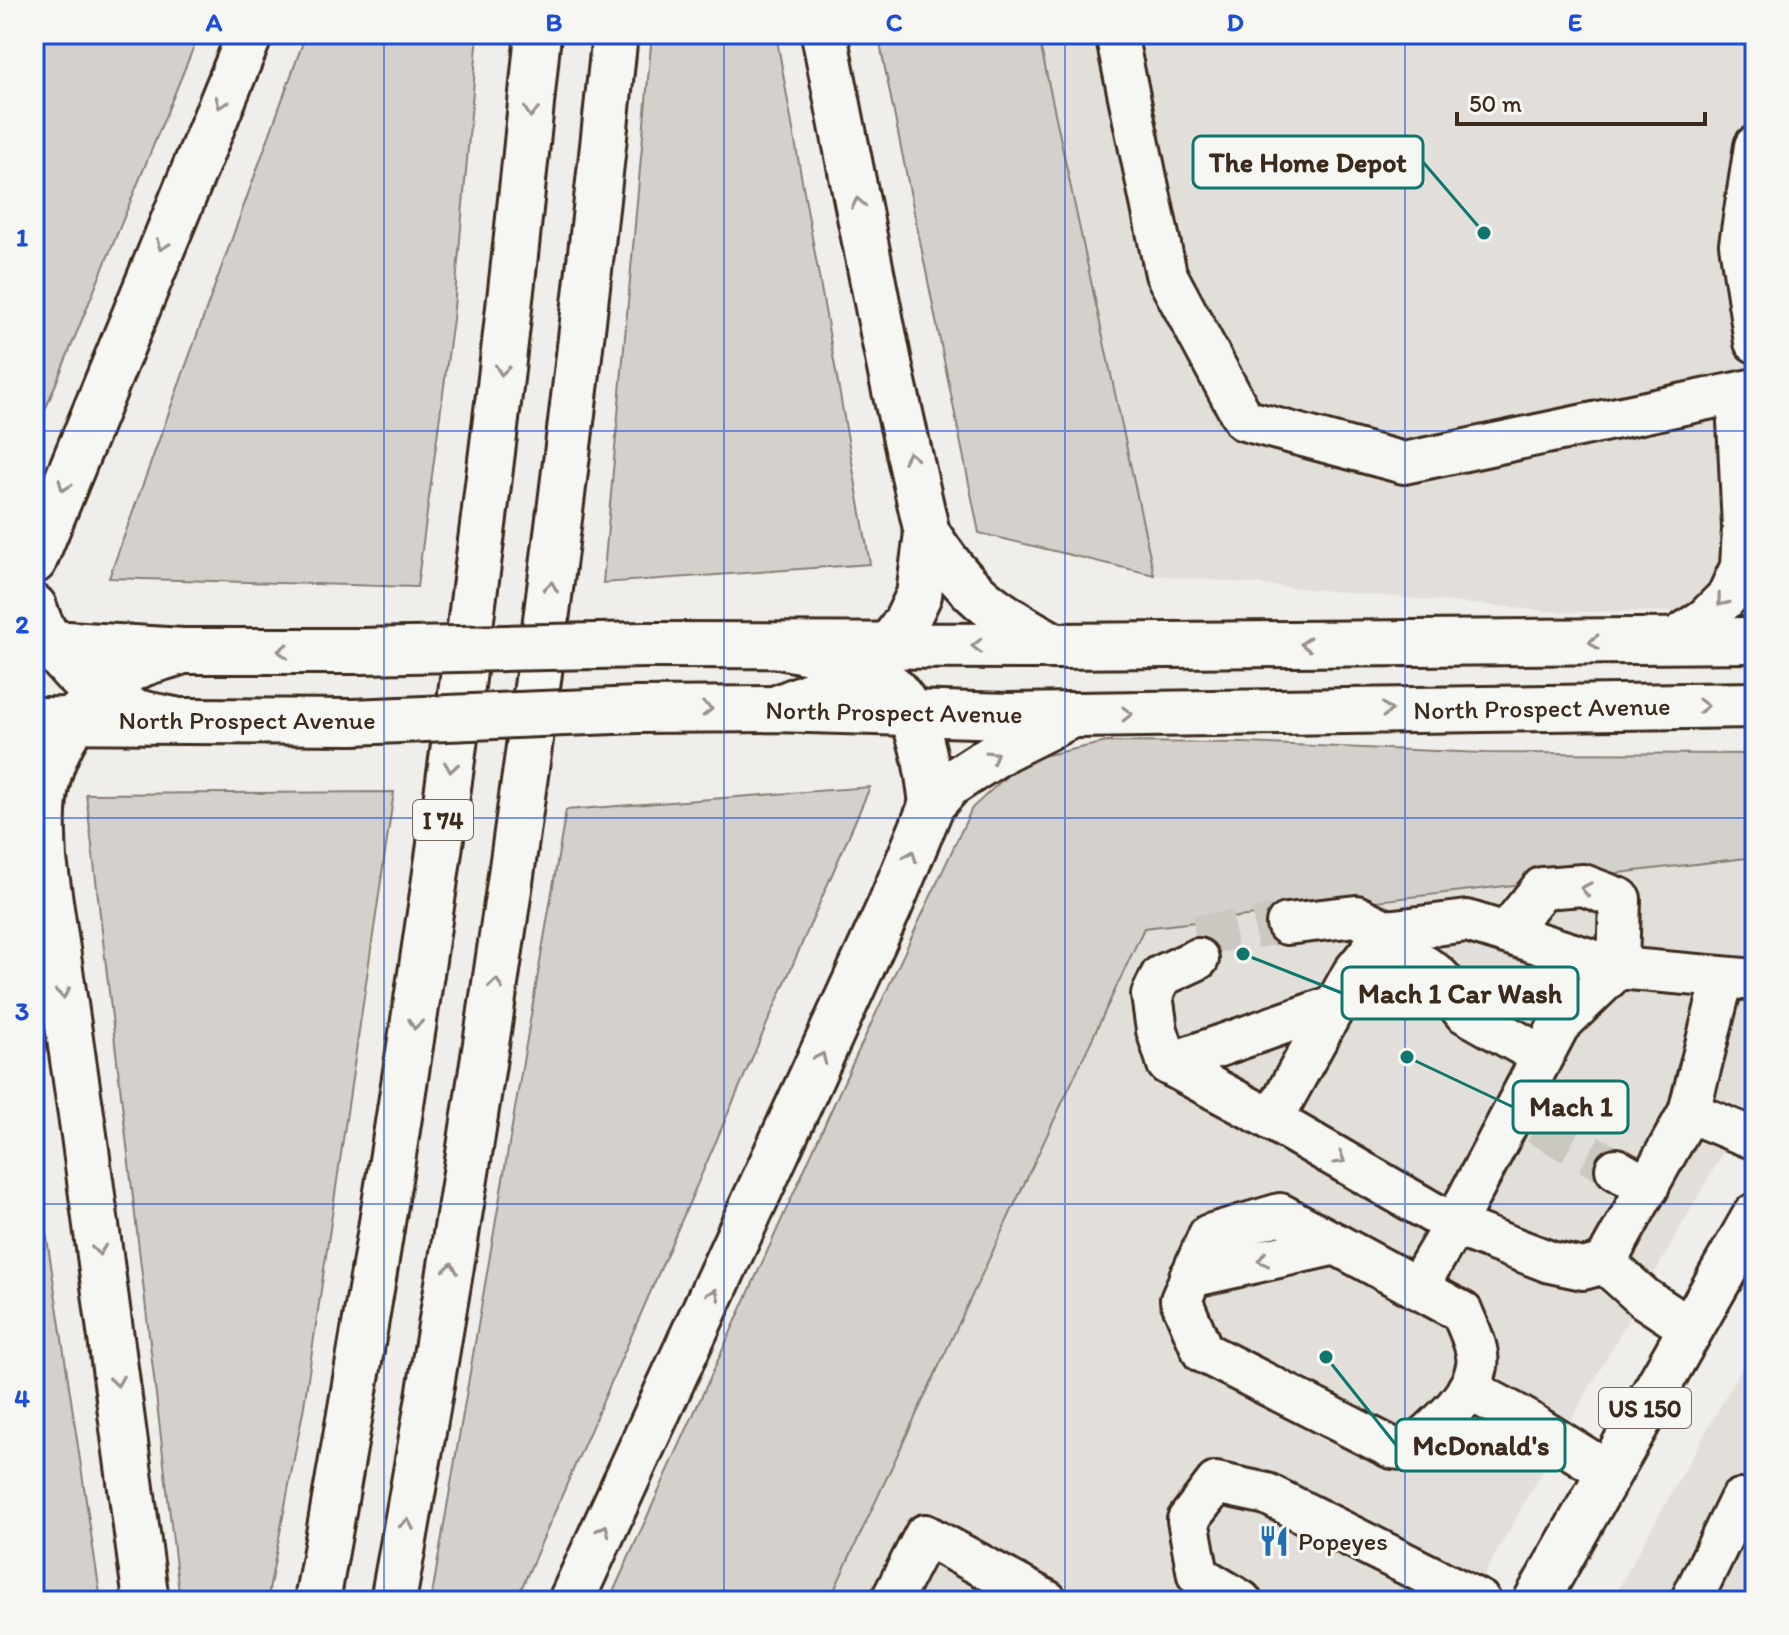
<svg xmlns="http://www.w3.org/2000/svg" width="1789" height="1635" viewBox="0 0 1789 1635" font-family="Itim,sans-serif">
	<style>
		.built { fill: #e2dfdb }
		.green { fill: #d4d1cc; stroke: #887e75; stroke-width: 2 }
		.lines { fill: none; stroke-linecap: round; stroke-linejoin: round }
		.minor-tunnel { stroke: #cbc7c1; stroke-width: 40; stroke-dasharray: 40 20; stroke-linecap: butt }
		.minor-casing { stroke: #3b2a1e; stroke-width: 46 }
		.major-casing { stroke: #3b2a1e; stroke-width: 50 }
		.highway-casing { stroke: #3b2a1e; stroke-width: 50 }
		.minor { stroke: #f6f6f2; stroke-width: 40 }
		.major { stroke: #f6f6f2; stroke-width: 44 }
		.highway { stroke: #f6f6f2; stroke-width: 44 }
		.major-bridge-casing { stroke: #3b2a1e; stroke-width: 50; stroke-linecap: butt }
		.major-bridge { stroke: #f6f6f2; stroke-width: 44 }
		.oneway { stroke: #989088 }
		.grid { fill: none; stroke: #1d4ed8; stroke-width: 2; stroke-opacity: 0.55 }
		.labels { text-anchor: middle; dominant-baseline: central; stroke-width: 6; stroke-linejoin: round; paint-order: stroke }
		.shield { fill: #f6f6f2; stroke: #73675e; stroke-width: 2 }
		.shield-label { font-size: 24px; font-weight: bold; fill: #3b2a1e }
		.street-label { font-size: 26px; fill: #3b2a1e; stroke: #f6f6f2 }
		.poi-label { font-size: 26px; fill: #3b2a1e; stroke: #f6f6f2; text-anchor: start }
		.leader { fill: none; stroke: #0f766e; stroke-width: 3 }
		.callout-dot { fill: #0f766e; stroke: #f6f6f2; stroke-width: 3 }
		.callout { fill: #f6f6f2; stroke: #0f766e; stroke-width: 3 }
		.callout-label { font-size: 28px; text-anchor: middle; font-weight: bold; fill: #3b2a1e }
		.neatline { fill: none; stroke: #1d4ed8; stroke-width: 3 }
		.grid-label { font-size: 26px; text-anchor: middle; font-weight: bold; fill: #1d4ed8 }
	</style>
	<rect width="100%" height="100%" fill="#efeeea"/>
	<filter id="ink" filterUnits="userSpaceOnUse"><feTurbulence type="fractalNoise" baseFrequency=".0125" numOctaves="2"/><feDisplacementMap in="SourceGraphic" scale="16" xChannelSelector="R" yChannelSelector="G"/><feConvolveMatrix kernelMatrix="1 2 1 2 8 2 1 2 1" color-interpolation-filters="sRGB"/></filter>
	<g filter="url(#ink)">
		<g class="built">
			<polygon points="1038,34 1755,34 1755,611 1559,612 1154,575"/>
			<polygon points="1755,857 1755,1096 1469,1601 829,1601 1144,928"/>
			<polygon points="1755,1344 1755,1601 1611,1601"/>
		</g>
		<g class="green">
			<polygon points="34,34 199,34 34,437"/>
			<polygon points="306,34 478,34 453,319 417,587 109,578"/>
			<polygon points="652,34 776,34 870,564 603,583"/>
			<polygon points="878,34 1038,34 1154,575 979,533"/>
			<polygon points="1107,742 1244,743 1484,753 1755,754 1755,857 1144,928 829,1601 609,1601 843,1084 972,808 1024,760"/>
			<polygon points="870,787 516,1601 431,1601 566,810"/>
			<polygon points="394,792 304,1406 267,1601 180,1601 86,794"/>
			<polygon points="34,1151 101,1601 34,1601"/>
		</g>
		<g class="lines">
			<g class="minor-tunnel">
				<polyline points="1195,935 1287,924"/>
				<polyline points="1537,1124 1616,1169"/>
			</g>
			<defs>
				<g id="minor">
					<polyline points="1116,34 1166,274 1244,420 1404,463 1755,389"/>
					<polyline points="1755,146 1740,244 1755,342"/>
					<polyline points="1672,641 1706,618 1727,597 1741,567 1743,528 1738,421 1755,394"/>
					<polyline points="1287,924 1356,916 1387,931"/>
					<path d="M1373,948C1397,954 1419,959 1438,976C1448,985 1454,1001 1464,1012L1542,1056"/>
					<polyline points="1198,959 1161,976 1152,995 1157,1030 1168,1064 1272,1120 1353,973 1387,931 1467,921 1618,968 1620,899 1583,885 1542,888 1506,933"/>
					<polyline points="1168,1064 1336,1005"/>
					<polyline points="1689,1112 1723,978"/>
					<polyline points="1272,1120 1454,1225 1550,1262 1583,1269 1605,1263"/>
					<polyline points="1616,1169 1648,1188"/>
					<path d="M1280,1214L1462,1312C1468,1328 1480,1349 1477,1366C1471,1401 1435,1427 1411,1450L1392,1448L1203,1352L1181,1300L1209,1235Z"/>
					<polyline points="1190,1277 1336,1244"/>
					<polyline points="1417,1288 1454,1225 1559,1025 1618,968 1755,980"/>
					<polyline points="1691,1329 1644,1298 1605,1263 1689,1112 1755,1139"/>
					<polyline points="1468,1389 1517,1415 1608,1472"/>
					<polyline points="891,1601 925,1535 1047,1601"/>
					<polyline points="1241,1601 1198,1575 1188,1520 1216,1483 1267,1494 1480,1601"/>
					<polyline points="1691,1601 1740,1500"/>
				</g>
				<g id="major">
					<polyline points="34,642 183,651 361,651"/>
					<polyline points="646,645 1055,646 1755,640"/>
					<polyline points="638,710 775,709 1009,716 1755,705"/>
					<polyline points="34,720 353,722"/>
					<polyline points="1536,1601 1755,1216"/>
				</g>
				<g id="highway">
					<path d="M927,533C966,594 993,612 1055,646"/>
					<polyline points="34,561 250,34"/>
					<path d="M34,607C45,645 76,680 110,701C130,713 154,716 175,720"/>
					<path d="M780,646C812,653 851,658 879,677C919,703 927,761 932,804"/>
					<polyline points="775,709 837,684 860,671 886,651 906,622 919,595 927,533 891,373 824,34"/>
					<path d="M146,1601L84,1135L44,860C43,835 41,811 46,786C56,736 94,685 142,664C155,659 170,656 183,651"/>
					<path d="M317,1601C411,1082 487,559 538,34"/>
					<path d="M393,1601C488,1081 560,559 615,34"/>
					<polyline points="571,1601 889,908 932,804 950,784 1004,749 1072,715"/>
				</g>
			</defs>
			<use href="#minor" class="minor-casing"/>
			<use href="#major" class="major-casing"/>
			<use href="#highway" class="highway-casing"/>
			<use href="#minor" class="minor"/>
			<use href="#major" class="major"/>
			<use href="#highway" class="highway"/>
			<defs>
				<g id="major-bridge">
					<polyline points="361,651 646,645"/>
					<polyline points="353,722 638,710"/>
				</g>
			</defs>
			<use href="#major-bridge" class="major-bridge-casing"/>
			<use href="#major-bridge" class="major-bridge"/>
		</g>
		<defs><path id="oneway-chevron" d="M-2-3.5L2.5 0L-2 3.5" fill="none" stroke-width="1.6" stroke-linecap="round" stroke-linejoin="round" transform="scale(2)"/></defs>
		<g class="oneway">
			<use href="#oneway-chevron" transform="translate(221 103) rotate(113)"/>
			<use href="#oneway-chevron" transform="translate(531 112) rotate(96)"/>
			<use href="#oneway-chevron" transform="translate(858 203) rotate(-101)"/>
			<use href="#oneway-chevron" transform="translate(162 245) rotate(112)"/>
			<use href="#oneway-chevron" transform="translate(502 370) rotate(97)"/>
			<use href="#oneway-chevron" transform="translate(910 457) rotate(-102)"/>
			<use href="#oneway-chevron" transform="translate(64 486) rotate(112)"/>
			<use href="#oneway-chevron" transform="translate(551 587) rotate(-82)"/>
			<use href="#oneway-chevron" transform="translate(1722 601) rotate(130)"/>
			<use href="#oneway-chevron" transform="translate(1594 642) rotate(179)"/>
			<use href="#oneway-chevron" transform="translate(1306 644) rotate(180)"/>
			<use href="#oneway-chevron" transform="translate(977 646) rotate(-180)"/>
			<use href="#oneway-chevron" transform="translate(283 651) rotate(180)"/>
			<use href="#oneway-chevron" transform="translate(1703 706) rotate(-1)"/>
			<use href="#oneway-chevron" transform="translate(707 709) rotate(-1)"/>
			<use href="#oneway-chevron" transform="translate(1387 710) rotate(-1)"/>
			<use href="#oneway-chevron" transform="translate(1127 714) rotate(-1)"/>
			<use href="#oneway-chevron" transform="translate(993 756) rotate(-32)"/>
			<use href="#oneway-chevron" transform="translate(451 767) rotate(98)"/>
			<use href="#oneway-chevron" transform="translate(911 856) rotate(-68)"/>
			<use href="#oneway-chevron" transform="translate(1586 889) rotate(-169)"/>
			<use href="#oneway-chevron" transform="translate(496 984) rotate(-82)"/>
			<use href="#oneway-chevron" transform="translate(63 993) rotate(82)"/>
			<use href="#oneway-chevron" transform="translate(415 1024) rotate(98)"/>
			<use href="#oneway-chevron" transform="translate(821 1058) rotate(-65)"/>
			<use href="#oneway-chevron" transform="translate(1340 1159) rotate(30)"/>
			<use href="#oneway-chevron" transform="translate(99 1250) rotate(83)"/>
			<use href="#oneway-chevron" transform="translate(1263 1260) rotate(167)"/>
			<use href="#oneway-chevron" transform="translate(451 1268) rotate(-81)"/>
			<use href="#oneway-chevron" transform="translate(714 1294) rotate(-65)"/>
			<use href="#oneway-chevron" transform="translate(117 1381) rotate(82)"/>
			<use href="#oneway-chevron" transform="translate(407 1524) rotate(-80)"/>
			<use href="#oneway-chevron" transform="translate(604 1530) rotate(-65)"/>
		</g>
	</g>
	<path class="grid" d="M384,34V1601M724,34V1601M1065,34V1601M1405,34V1601M34,431H1755M34,818H1755M34,1204H1755"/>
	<defs>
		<symbol id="restaurant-bare" viewBox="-9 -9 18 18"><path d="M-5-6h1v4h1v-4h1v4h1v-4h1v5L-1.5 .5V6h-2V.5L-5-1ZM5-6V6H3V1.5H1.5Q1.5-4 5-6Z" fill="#1f6fb2" stroke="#f6f6f2" stroke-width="2.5" paint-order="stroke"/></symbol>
	</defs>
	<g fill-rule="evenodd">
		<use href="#restaurant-bare" x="1252" y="1519" width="44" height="44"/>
	</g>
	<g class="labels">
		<g class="shield">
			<rect x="413" y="800" width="60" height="40" rx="6"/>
			<rect x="1599" y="1388" width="92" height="40" rx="6"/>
		</g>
		<g class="shield-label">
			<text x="443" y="820">I 74</text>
			<text x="1645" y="1408">US 150</text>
		</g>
		<g class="street-label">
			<text transform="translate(1542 708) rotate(-1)">North Prospect Avenue</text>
			<text transform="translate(894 712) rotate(1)">North Prospect Avenue</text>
			<text x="247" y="720">North Prospect Avenue</text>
		</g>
		<g class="poi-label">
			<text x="1298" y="1541">Popeyes</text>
		</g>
	</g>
	<path class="leader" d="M1484 233L1423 162M1243 954L1342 993M1407 1057L1513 1107M1326 1357L1396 1445"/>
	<g class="callout-dot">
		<circle cx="1484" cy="233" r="8"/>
		<circle cx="1243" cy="954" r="8"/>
		<circle cx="1407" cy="1057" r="8"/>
		<circle cx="1326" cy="1357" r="8"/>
	</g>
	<g class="callout">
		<rect x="1193" y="136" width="230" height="52" rx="8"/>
		<rect x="1342" y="967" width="236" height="52" rx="8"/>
		<rect x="1513" y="1081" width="115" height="52" rx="8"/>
		<rect x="1396" y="1419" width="169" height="52" rx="8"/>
	</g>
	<g class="callout-label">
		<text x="1308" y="172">The Home Depot</text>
		<text x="1460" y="1003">Mach 1 Car Wash</text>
		<text x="1571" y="1116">Mach 1</text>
		<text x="1481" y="1455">McDonald's</text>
	</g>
	<rect width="1789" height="1635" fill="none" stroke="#f6f6f2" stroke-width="88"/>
	<path d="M1457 112v12h248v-12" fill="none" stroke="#3b2a1e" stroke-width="4"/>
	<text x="1469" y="112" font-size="24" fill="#3b2a1e" stroke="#f6f6f2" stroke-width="6" paint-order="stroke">50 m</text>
	<rect x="44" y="44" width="1701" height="1547" class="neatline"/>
	<g class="grid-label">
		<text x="214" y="31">A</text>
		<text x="554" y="31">B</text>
		<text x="894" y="31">C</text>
		<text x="1235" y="31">D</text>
		<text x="1575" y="31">E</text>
		<text x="22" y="246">1</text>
		<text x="22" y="633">2</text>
		<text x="22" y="1020">3</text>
		<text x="22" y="1407">4</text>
	</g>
</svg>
